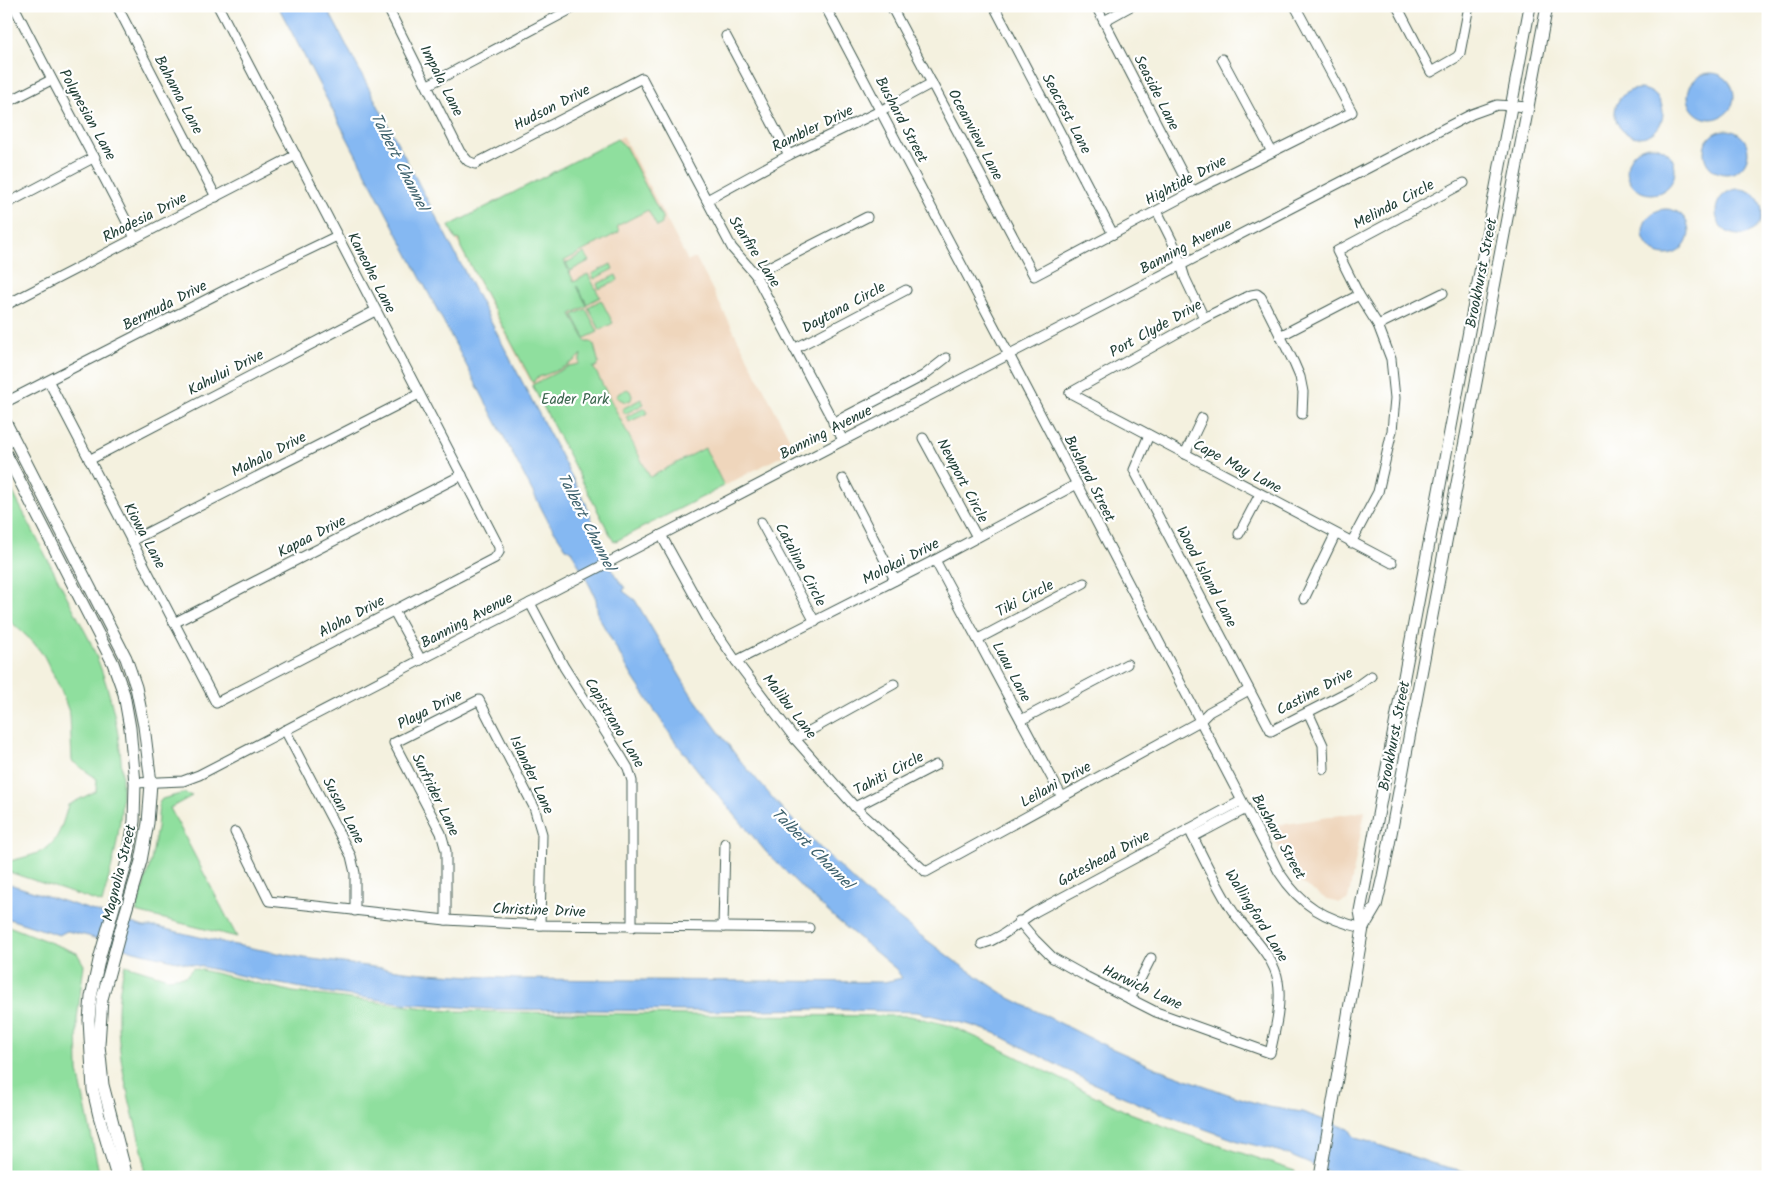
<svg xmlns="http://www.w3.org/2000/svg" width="1774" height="1183" viewBox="0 0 1774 1183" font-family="Kalam,sans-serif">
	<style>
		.built { fill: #efd6bc }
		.green { fill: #8fdf9e; stroke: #578e69 }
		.water { fill: #85b8f2; stroke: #527a93 }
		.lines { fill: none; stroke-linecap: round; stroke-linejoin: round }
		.minor-casing { stroke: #3f584e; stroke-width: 11 }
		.major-casing { stroke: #3f584e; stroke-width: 13 }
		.minor { stroke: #fff; stroke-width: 9 }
		.major { stroke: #fff; stroke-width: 11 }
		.labels { text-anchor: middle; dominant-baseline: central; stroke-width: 4.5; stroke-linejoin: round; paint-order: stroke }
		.street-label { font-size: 15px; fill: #1f3d34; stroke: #fff }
		.park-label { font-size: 15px; fill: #3b664e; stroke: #fff }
		.water-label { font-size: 16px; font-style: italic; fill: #3e626d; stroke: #fff }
	</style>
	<rect width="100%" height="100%" fill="#fff"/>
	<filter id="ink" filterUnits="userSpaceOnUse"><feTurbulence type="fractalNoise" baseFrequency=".02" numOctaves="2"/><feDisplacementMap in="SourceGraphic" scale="10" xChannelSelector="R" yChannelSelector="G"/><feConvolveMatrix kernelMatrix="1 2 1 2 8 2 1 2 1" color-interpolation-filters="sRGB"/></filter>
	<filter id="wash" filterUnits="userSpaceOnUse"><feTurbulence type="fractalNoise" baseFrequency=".0096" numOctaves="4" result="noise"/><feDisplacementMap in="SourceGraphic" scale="20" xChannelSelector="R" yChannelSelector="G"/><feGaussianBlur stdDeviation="1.12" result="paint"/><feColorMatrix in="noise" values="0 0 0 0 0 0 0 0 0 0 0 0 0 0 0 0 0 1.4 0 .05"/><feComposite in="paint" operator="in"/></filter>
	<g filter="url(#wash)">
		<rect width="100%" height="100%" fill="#f4f1df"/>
		<g class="built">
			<polygon points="623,136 688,261 696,258 795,449 724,486 704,448 650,477 595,370 590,366 569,366 532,385 449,226"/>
			<polygon points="1365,811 1348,900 1340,903 1328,900 1301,883 1284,858 1268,827"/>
		</g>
		<g class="green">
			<path d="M617,139L625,146L662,217V224L657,227L648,210L617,226L619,232L564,261L574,282L588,274L600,297L587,304L577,286L587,306L571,314L586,342H591L594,345L599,364L594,368L592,367L595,370L650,477L705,448L724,486L614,542L532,385L569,366L579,364L581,354C572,366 550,373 536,378L533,383L461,248L459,239L456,240L449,226Z"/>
			<polygon points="584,253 589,261 570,271 566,263"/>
			<polygon points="611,264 613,269 594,279 592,274"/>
			<polygon points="616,275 618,280 599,289 597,284"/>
			<polygon points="601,300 613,323 600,330 588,307"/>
			<polygon points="586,309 598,332 585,338 573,315"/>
			<polygon points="627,389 630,391 632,396 631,400 625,402 616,397 619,393"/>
			<polygon points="641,399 644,404 625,414 622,409"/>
			<polygon points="645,408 648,413 629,422 626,417"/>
			<path d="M6,479L90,641C117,703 129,768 118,835C115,858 108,880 102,903L6,871V862C50,851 56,850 68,805L96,791L97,779L72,761L70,715L61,690L44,656L33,642L10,621L6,604Z"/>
			<polygon points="184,793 192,796 170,808 237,937 136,912 151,861 157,828 159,803 162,799"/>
			<polygon points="6,925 77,953 84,965 77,1019 78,1071 100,1177 6,1177"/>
			<path d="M125,965L168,978L186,976L193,968L293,992L450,1011L692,1015L910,1016L948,1025L987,1042L1125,1111L1182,1133L1295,1171L1294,1177H144V1159C129,1094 106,1032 125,965Z"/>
		</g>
		<g class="water">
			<polygon points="278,6 326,6 586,504 597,534 597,540 615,575 625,588 623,591 635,600 689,691 738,758 784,811 827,855 871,897 920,935 956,962 1010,998 1102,1044 1156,1068 1225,1093 1268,1107 1302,1112 1349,1129 1355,1138 1370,1142 1431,1163 1487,1177 1341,1177 1279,1151 1238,1141 1163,1114 1090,1082 995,1033 967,1024 917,1012 819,1009 699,1011 487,1009 402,1003 324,992 264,981 134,951 88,936 67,931 59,935 6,918 6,883 144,927 157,927 220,942 304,958 413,972 517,979 884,982 902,978 896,969 836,919 798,884 767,853 707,782 674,740 632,676 598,616 596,599 591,588 572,552 566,548 549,523"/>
			<circle cx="1711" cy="96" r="23"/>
			<circle cx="1639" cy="113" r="24"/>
			<circle cx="1726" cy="152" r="22"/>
			<circle cx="1651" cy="170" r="24"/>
			<circle cx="1739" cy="212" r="23"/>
			<circle cx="1666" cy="232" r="23"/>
		</g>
	</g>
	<g filter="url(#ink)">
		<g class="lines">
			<defs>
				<g id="minor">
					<path d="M14,6C53,84 96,160 135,238"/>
					<polyline points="117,6 216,197"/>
					<polyline points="387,6 460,152 468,161 475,164 642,78 732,248 755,274 843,440"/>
					<path d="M825,6L1035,404L1279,872C1301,906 1325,919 1363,928"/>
					<polyline points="891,6 1034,276 1192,192 1352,112 1295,6"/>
					<polyline points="994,6 1113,234"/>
					<polyline points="1096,6 1192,192"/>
					<polyline points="1397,6 1431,72 1457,57 1460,53 1469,6"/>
					<polyline points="1104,21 1131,6"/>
					<polyline points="726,36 789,155"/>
					<polyline points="1222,59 1272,152"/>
					<polyline points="428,85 577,6"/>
					<polyline points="6,103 51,80"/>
					<polyline points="707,200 789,155 880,111 932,83"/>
					<polyline points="6,204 95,157"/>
					<polyline points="1157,211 1176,249 1185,278 1204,318"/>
					<polyline points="755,274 867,217"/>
					<polyline points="6,305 296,155"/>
					<polyline points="1378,325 1443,293"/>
					<polyline points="1280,336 1359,295"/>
					<polyline points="794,349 906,290"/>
					<polyline points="49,382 216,703 495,558 499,552 499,547 218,6"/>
					<polyline points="1070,393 1392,563"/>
					<polyline points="1070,393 1204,318 1251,295 1257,294 1261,297 1294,363 1300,377 1303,392 1302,414"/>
					<polyline points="6,402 235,285 337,236"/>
					<polyline points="833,423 923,376 946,358"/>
					<polyline points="1149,435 1134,470 1271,731 1353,689 1371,676"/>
					<polyline points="923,438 977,537"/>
					<polyline points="1185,454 1202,418"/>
					<polyline points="89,460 375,311"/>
					<polyline points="843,479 895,580"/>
					<polyline points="761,522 815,622"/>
					<polyline points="1239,534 1260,494"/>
					<polyline points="661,535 708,620 736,661 795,739 855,807 926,872 1200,721 1209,712 1249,690"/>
					<polyline points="131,541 419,394"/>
					<polyline points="1351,543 1378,492 1392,431 1395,398 1391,359 1378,325 1359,295 1337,251 1464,183"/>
					<polyline points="935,560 1062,797"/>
					<polyline points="1304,599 1335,535"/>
					<polyline points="530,603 564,667 622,758 628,768 632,781 632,927"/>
					<polyline points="394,611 421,660"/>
					<polyline points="174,623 462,475"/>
					<polyline points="978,639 1084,583"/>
					<polyline points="736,661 935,560 1077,484"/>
					<polyline points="1308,712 1323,745 1324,769"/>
					<polyline points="1021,720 1127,664"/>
					<polyline points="285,730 351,856 355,873 355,911"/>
					<polyline points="795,739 894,684"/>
					<polyline points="135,783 183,781 199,775 1472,114 1497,105 1529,107"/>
					<polyline points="855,807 936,765"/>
					<polyline points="235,832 269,901 446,920 540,925 809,928"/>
					<polyline points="1193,837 1246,809"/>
					<polyline points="446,920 446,851 441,833 394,743 479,700 534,807 542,834 540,925"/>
					<path d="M1019,921L1035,940L1053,958L1087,977L1156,1012L1270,1053C1275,1031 1282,1003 1278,981C1274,954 1244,930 1230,907C1215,883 1202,855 1189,829"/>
					<polyline points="723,927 725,843"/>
					<path d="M982,944C1003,938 1017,923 1035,912L1241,801"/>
					<polyline points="1130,999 1151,958"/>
				</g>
				<g id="major">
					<polyline points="6,423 126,658 136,687 144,726 151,783 148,823 141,861 125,914 102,999 99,1045 103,1085 127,1177"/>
					<polyline points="6,454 113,663 124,694 130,728 135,783 134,821 128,858 100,956 91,997 89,1020 93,1090 99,1116 117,1177"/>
					<polyline points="1363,928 1376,906 1383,876 1547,6"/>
					<polyline points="1320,1177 1363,928 1360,911 1530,6"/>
				</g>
			</defs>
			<use href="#minor" class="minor-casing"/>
			<use href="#major" class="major-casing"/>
			<use href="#minor" class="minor"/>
			<use href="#major" class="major"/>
		</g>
	</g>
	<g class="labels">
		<g class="street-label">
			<text transform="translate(441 81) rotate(63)">Impala Lane</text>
			<text transform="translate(1156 93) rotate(63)">Seaside Lane</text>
			<text transform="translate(178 95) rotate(62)">Bahama Lane</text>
			<text transform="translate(552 108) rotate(-27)">Hudson Drive</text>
			<text transform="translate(1066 114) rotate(62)">Seacrest Lane</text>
			<text transform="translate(87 115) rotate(61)">Polynesian Lane</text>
			<text transform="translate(901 120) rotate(62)">Bushard Street</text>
			<text transform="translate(813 129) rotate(-26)">Rambler Drive</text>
			<text transform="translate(975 135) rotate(62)">Oceanview Lane</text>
			<text transform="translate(1186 181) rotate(-28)">Hightide Drive</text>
			<text transform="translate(1394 205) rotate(-28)">Melinda Circle</text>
			<text transform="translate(145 218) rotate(-27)">Rhodesia Drive</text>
			<text transform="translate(1186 247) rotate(-28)">Banning Avenue</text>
			<text transform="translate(754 252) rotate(57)">Starfire Lane</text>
			<text transform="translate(371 273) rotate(63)">Kaneohe Lane</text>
			<text transform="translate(1482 273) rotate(-79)">Brookhurst Street</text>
			<text transform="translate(165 306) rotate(-27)">Bermuda Drive</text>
			<text transform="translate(844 308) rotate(-28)">Daytona Circle</text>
			<text transform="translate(1156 329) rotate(-29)">Port Clyde Drive</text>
			<text transform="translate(226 373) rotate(-27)">Kahului Drive</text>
			<text transform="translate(826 433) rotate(-27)">Banning Avenue</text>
			<text transform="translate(269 455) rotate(-27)">Mahalo Drive</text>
			<text transform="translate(1237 467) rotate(28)">Cape May Lane</text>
			<text transform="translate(1089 479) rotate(63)">Bushard Street</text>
			<text transform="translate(962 481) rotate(62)">Newport Circle</text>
			<text transform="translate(144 536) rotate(62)">Kiowa Lane</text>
			<text transform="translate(312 537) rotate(-27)">Kapaa Drive</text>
			<text transform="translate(901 562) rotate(-27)">Molokai Drive</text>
			<text transform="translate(800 565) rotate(62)">Catalina Circle</text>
			<text transform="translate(1206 577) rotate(62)">Wood Island Lane</text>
			<text transform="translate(1025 599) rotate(-28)">Tiki Circle</text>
			<text transform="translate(352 617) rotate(-28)">Aloha Drive</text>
			<text transform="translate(467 621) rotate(-28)">Banning Avenue</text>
			<text transform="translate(1011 672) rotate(62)">Luau Lane</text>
			<text transform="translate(1315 692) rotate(-28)">Castine Drive</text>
			<text transform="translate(789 707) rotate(52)">Malibu Lane</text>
			<text transform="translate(430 710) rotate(-27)">Playa Drive</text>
			<text transform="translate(614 723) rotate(59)">Capistrano Lane</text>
			<text transform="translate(1395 736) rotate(-79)">Brookhurst Street</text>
			<text transform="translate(889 774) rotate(-28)">Tahiti Circle</text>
			<text transform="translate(531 775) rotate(65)">Islander Lane</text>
			<text transform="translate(1056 785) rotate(-29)">Leilani Drive</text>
			<text transform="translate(435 795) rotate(64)">Surfrider Lane</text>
			<text transform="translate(343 811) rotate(62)">Susan Lane</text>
			<text transform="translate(1278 837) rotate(61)">Bushard Street</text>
			<text transform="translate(1104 859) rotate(-28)">Gateshead Drive</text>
			<text transform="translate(120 873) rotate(-76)">Magnolia Street</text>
			<text transform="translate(539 911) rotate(2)">Christine Drive</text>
			<text transform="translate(1256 916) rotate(58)">Wallingford Lane</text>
			<text transform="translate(1142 988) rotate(25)">Harwich Lane</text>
		</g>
		<g class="park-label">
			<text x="575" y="400">Eader Park</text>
		</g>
		<g class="water-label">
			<text transform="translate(399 162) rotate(63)">Talbert Channel</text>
			<text transform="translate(586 522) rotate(63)">Talbert Channel</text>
			<text transform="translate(812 849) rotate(45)">Talbert Channel</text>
		</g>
	</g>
	<rect width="1774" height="1183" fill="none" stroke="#fff" stroke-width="25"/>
</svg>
